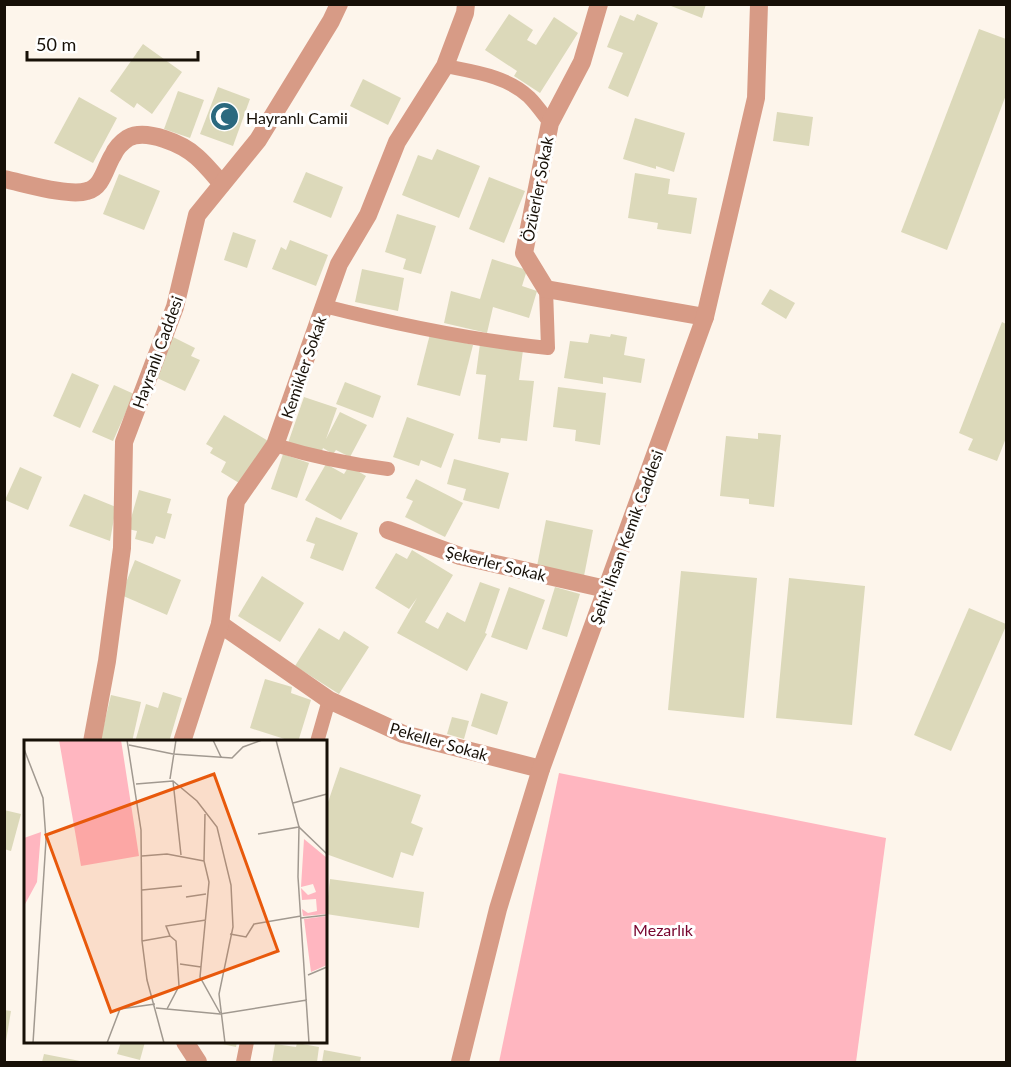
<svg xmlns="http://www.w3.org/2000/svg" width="1011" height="1067" viewBox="0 0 1011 1067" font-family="Lato,sans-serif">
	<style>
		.green { fill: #ffb6c0 }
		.building { fill: #dcd9ba }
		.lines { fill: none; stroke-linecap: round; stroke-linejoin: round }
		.service { stroke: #d79b86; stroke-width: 14 }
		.minor { stroke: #d79b86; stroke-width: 18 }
		.tertiary { stroke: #d79b86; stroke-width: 18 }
		.labels { text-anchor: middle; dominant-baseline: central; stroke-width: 6; stroke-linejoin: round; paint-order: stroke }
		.poi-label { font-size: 16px; fill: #171007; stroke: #fff; text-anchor: start }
		.street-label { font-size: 16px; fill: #171007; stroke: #fff }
		.park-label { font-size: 16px; fill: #77042e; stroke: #fff }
		.inset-road { fill: none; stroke: #a19990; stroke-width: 1.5 }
		.view { fill: #e8590c; fill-opacity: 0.15; stroke: #e8590c; stroke-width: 3 }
		.inset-edge { fill: none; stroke: #171007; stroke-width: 3 }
	</style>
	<rect width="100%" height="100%" fill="#fdf5eb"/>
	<polygon class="green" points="559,773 886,838 856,1062 499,1062"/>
	<g class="building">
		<polygon points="666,4 706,4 702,18"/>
		<polygon points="509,14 533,30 527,40 536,45 554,17 578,33 540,93 514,76 517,71 485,50"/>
		<polygon points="637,14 658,23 628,97 608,88 623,53 607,47 620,15 634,21"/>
		<polygon points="979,29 1006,39 1006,95 947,250 901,232"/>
		<polygon points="143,44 182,72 152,114 137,103 134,108 110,91"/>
		<polygon points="363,79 401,98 388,125 350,106"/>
		<polygon points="218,87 250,99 233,146 200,134"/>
		<polygon points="178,91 204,100 190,138 164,129"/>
		<polygon points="79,97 117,118 93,163 54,143"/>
		<polygon points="777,112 813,117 809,146 773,141"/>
		<polygon points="635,118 685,133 674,172 656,166 656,169 623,159"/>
		<polygon points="437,149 480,166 459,218 402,195 418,155 432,160"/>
		<polygon points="306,172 343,187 331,218 293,202"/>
		<polygon points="635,173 670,179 668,194 697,198 691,234 657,229 658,223 628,218"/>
		<polygon points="119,174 160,191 144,230 103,214"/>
		<polygon points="489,177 525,191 504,243 469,229"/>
		<polygon points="397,214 436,226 421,274 403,269 406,259 385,252"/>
		<polygon points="233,232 256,240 247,268 224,260"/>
		<polygon points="290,240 328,255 316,286 272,269 281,247 286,250"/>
		<polygon points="492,259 527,270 522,286 537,291 529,318 493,307 487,333 444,323 451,291 480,299"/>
		<polygon points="362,269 404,278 398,311 355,302"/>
		<polygon points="770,289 795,303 786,319 761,304"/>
		<polygon points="1002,322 1006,324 1006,438 997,461 968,450 973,439 959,433"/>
		<polygon points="430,334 473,345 460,396 417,385"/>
		<polygon points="590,334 610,337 611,334 627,337 624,355 645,359 641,383 603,377 603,384 564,378 570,341 588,343"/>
		<polygon points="173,337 195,348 191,356 200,360 185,391 155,377"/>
		<polygon points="480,344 523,350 519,380 534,381 527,441 501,438 500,443 478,439 486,375 476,374"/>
		<polygon points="72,373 99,385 80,428 53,416"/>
		<polygon points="345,382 381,396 373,418 336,404"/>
		<polygon points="114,385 134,394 113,441 92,432"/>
		<polygon points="558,387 606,393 600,445 575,441 576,430 553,427"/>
		<polygon points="304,397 337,408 326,439 340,412 367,425 350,457 336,450 333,454 323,448 321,454 288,443"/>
		<polygon points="224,415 270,442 244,486 221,472 226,462 210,453 213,448 206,444"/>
		<polygon points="407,417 454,434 441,468 421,460 419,466 393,457"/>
		<polygon points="758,433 781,435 774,507 749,504 749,499 720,496 726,436 758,439"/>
		<polygon points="283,454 309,463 297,498 271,489"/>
		<polygon points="454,459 509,473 499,509 463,500 466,489 447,484"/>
		<polygon points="326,464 344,474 349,466 366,476 341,520 305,500"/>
		<polygon points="20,467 42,477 28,510 5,500"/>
		<polygon points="416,479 463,503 445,537 405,517 413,501 406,498"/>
		<polygon points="139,490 171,499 167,513 172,514 165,539 156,536 153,544 135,539 137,531 128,529"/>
		<polygon points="84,494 116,507 110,541 69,526"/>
		<polygon points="316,517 358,533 343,571 310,558 315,544 306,541"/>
		<polygon points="546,520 593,530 584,576 537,566"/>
		<polygon points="412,550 453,575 425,622 438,629 447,612 465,622 480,582 500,589 485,633 487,634 467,671 397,633 417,598 409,609 375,588 396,553 407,559"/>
		<polygon points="135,560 181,580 167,615 121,595"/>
		<polygon points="681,571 757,578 744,718 668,710"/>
		<polygon points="262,576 304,603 280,642 238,616"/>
		<polygon points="789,578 865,586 852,725 776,718"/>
		<polygon points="509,587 545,600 527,650 491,637"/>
		<polygon points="555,587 580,594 567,637 542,629"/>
		<polygon points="969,608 1006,624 1006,626 951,751 914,735"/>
		<polygon points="319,628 339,640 344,631 369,647 339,694 295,666"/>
		<polygon points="265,679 292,687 291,693 311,700 298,742 294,742 250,728"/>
		<polygon points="163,692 182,698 169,742 135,742 146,704 158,708"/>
		<polygon points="481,693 508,702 497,735 471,726"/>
		<polygon points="111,695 141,702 132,742 100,741"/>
		<polygon points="452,717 469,721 464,739 447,734"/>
		<polygon points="340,767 421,795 411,823 423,828 413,856 401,852 393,878 326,854 326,808"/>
		<polygon points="4,810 21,814 11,851 4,849"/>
		<polygon points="330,879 424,892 419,928 326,914"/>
		<polygon points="4,1010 11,1011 6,1041 4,1040"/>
		<polygon points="121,1042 145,1042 140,1060 117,1054"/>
		<polygon points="213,1042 237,1042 236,1047"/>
		<polygon points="297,1043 319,1047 317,1062 272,1062 275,1044 296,1047"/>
		<polygon points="324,1050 361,1057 360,1062 322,1062"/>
		<polygon points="44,1054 80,1061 80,1062 42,1062"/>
	</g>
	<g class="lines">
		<g class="service">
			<path d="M445,66C474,72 507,76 529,97C537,105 543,114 550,123"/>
			<path d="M324,306C399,325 471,340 548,348L546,289"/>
			<path d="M275,445C314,457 348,464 388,469"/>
			<polyline points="317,742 329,700"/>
			<polyline points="243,1062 247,1042"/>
		</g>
		<g class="minor">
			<polyline points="599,4 582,62 550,123 524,253 546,289 705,317"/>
			<path d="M4,179C24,183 69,197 87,191C103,187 105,167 113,155C116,148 122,142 128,138C146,128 183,144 197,157C206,165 214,175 222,184"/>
			<polyline points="388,530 460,556 606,589"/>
			<polyline points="220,624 329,700 403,734 541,769"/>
			<polyline points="92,742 107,661 122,548 124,442 175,307 197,215 258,140 331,21 339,4"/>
			<polyline points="182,742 220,624 236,501 275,445 339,264 368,215 397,142 445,66 465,13 466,4"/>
			<polyline points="185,1042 198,1062"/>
		</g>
		<polyline class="tertiary" points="460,1062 498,909 541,769 705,317 756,98 759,4"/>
	</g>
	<defs>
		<symbol id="mosque-disc" viewBox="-11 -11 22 22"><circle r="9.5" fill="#2b697f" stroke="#fff"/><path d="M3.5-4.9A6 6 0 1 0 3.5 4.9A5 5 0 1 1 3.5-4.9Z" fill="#fff"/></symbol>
	</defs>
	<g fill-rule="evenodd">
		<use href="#mosque-disc" x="208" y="100" width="33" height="33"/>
	</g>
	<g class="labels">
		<g class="poi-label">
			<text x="246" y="117">Hayranlı Camii</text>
		</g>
		<g class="street-label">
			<text transform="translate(537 189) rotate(-79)">Özüerler Sokak</text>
			<text transform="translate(157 352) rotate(-70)">Hayranlı Caddesi</text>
			<text transform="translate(303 367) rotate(-71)">Kemikler Sokak</text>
			<text transform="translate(626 537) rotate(-70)">Şehit İhsan Kemik Caddesi</text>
			<text transform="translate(496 563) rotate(14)">Şekerler Sokak</text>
			<text transform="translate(439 741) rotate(16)">Pekeller Sokak</text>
		</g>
		<g class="park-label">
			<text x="663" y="929">Mezarlık</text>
		</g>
	</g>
	<g transform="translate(24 740)">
		<rect width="303" height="303" fill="#fdf5eb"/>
		<path d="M35,0H97L115,116L57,126ZM17,92L13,142L0,166V98ZM280,99L303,118V174L279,176L278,169L284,173L293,171L292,159L278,160L277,148L284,155L292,152L289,144L277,147ZM303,176V225L287,232L280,179Z" fill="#ffb6c0"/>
		<path class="inset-road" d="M103,0L117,90L118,201L123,240L140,303M189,0L197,17M252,0L275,87L303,114M105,5L149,14L208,18L219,7L238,0M0,9L19,58L22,100L9,303M146,39L152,0M149,41L157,115M112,44L149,41L173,61L193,87L207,145L209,187L195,254L201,303M269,63L303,54M181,74L180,121L185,142L176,237L196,273M234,94L275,87L274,137L285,303M118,116L143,114L180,121M118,150L158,146M162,157L182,154M277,178L303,175M206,194L222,197L230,184L277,176M146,196L142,186L182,180M118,201L146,196L152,201L155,246L143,269M156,224L177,227M284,235L303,227M132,268L196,274L283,260M83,303L96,269L131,264"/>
		<path class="view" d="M190,34L254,211L87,272L22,95Z"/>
		<rect width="303" height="303" class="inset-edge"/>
	</g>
	<rect width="1011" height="1067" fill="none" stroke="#171007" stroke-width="12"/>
	<path d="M27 51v9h171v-9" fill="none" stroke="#171007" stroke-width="3"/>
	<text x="36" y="51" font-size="18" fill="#171007" stroke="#ffffff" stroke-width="4.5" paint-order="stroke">50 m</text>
</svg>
